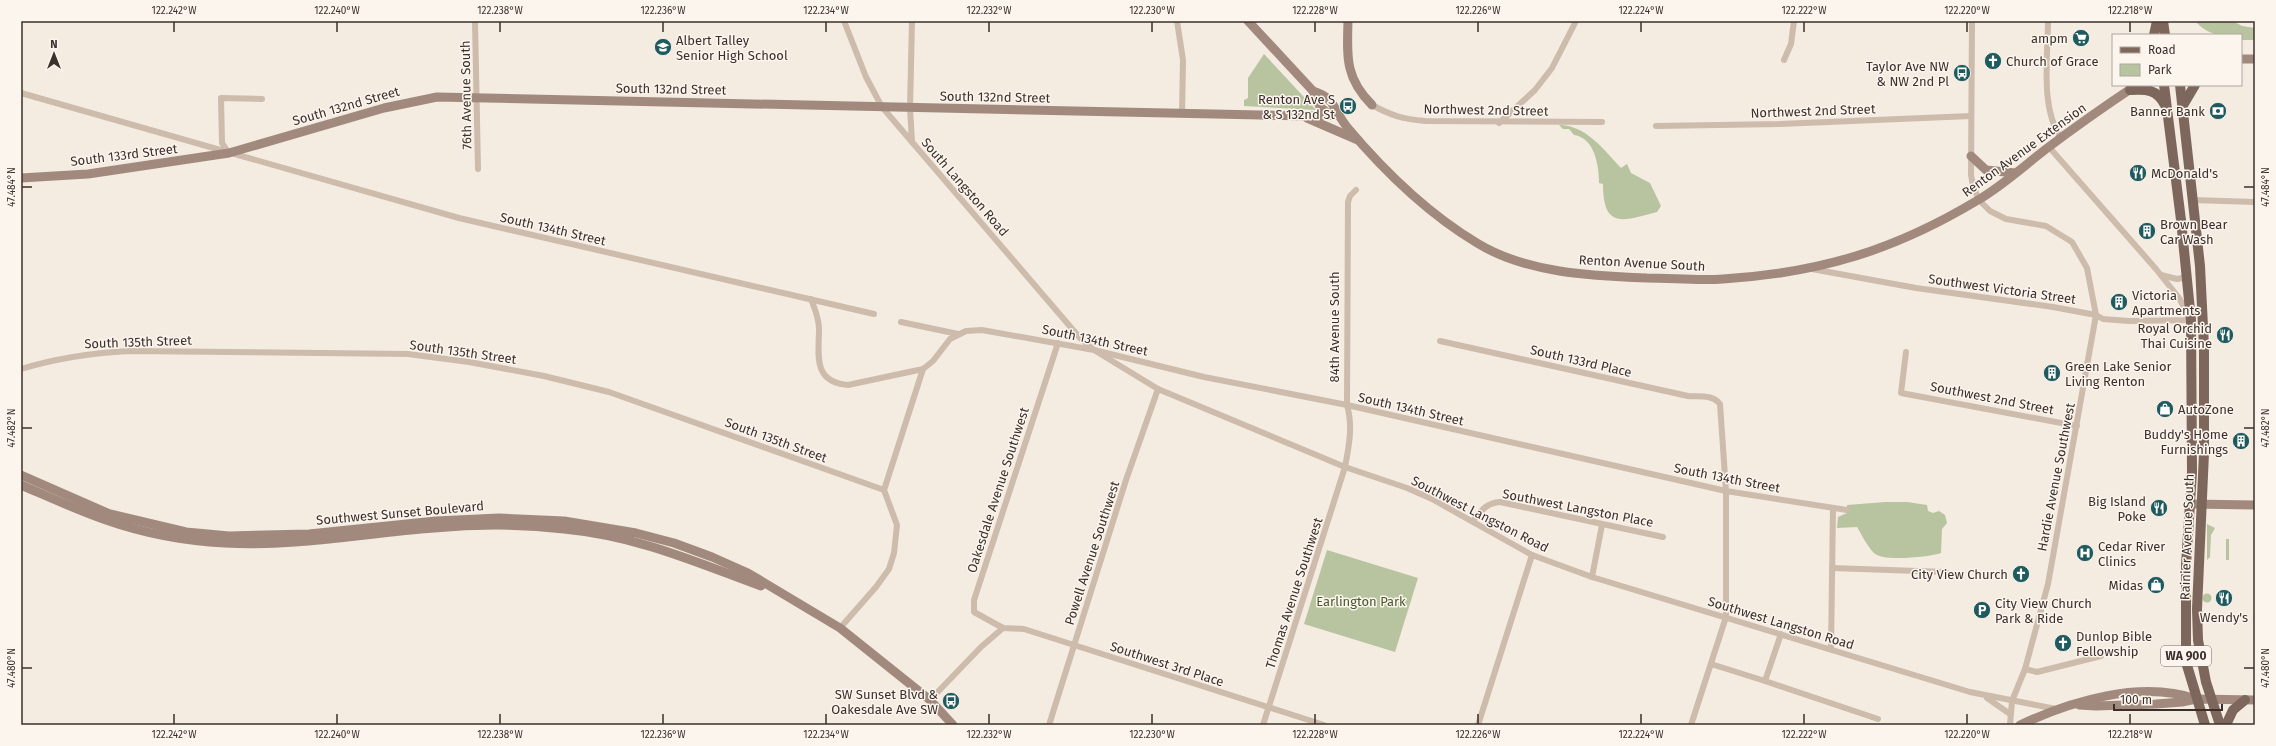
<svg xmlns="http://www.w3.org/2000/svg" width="2276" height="746" viewBox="0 0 2276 746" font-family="'Fira Sans',sans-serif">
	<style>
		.green { fill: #b8c4a0 }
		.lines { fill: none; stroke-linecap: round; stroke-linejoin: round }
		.street { stroke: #cdbbac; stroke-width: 6 }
		.secondary { stroke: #a18a7d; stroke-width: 9 }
		.primary { stroke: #7d675c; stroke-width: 10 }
		.ticks { fill: none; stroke: #3b302b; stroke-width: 1.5 }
		.labels { text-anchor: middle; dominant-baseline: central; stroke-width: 3; stroke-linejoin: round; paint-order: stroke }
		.shield { fill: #fbf5ee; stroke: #756b66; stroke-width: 1 }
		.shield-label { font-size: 12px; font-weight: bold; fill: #3b302b }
		.poi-label { font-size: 13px; fill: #3b302b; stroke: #fbf5ee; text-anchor: end }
		.street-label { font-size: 13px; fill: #3b302b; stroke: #fbf5ee }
		.park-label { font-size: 13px; fill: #4a5a2e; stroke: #fbf5ee }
		.neatline { fill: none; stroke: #3b302b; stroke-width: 1.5 }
		.ticks-label { font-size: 10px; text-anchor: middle; fill: #3b302b }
	</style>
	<rect width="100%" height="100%" fill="#f4ebe1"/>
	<g class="green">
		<path d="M2195,21H2233L2242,26L2255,28V40H2241V35C2220,35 2210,37 2195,21Z"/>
		<polygon points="1264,54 1316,110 1244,106 1244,100 1248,98 1248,78"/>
		<path d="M1559,125C1586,125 1604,150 1621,168L1627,164L1631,173L1650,183L1661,206L1657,212C1625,220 1603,231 1603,184L1599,183C1599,166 1595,138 1574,135L1569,129H1563Z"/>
		<path d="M1885,502H1907L1927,505L1928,511L1933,513L1939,511L1945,515L1947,523L1942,529L1941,553C1929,557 1882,562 1874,553C1867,546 1862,535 1857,527L1837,528L1838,517L1847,513V505Z"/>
		<polygon points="2207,524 2215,528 2211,535 2210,557 2207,560"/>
		<rect x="2226" y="539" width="3" height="21"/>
		<polygon points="1327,550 1418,578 1395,652 1304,624"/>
		<circle cx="2207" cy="598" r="4.5"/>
	</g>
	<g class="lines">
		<g class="street">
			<polyline points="475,21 478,169"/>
			<polyline points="844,21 866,77 882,107 1080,338 1094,350 1158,389 1345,467 1407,488 1432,499 1532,555 1592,577 1970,692 2056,709"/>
			<polyline points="912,21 910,108 912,142"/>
			<polyline points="1177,21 1183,60 1182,114"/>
			<polyline points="1972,21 1971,175 1973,186 1979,200 1990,211 2006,219 2046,226 2072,242 2087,268 2096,315 2048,584 2025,669 2012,701 2010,725"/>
			<path d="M2048,21C2048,57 2040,108 2061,138"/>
			<polyline points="1784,60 1791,44 1794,21"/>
			<polyline points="21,93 459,218 874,314"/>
			<path d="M1372,105C1392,116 1403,119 1425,121L1602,122"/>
			<polyline points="1499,123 1535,90 1552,68 1576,21"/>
			<polyline points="1656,126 1780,124 1971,116"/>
			<polyline points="228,152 222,143 221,98 262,99"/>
			<polyline points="2193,200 2255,202"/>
			<polyline points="1812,269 1916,288 2053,307 2096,315 2103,319 2129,321 2191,320 2179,298 2156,269 2049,147"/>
			<polyline points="2161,275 2177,279 2188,277"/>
			<path d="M811,299C815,309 819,318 819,329C819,354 812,382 848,385L923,369L933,361L950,339L966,331L982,330L1094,350L1204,377L1347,405L1726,491L1847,510"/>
			<polyline points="901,322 958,334"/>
			<path d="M1440,341L1688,396C1699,397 1712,394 1720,404L1726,491V617L1691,725"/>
			<polyline points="1058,343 974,600 974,612 1003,628 1024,629 1324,725"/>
			<polyline points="1906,352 1901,393 2077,426"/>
			<path d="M21,369C57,358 91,353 129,351L408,354L469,362L544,376L609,392L884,490"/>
			<path d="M1473,521C1481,511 1486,503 1500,502L1663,537"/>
			<polyline points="1832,568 1946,572"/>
			<polyline points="1592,577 1602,525"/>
			<polyline points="840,628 876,587 889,569 894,553 897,525 884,490 923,369"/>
			<polyline points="1781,634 1765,681 1878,719"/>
			<polyline points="1831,649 1833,508"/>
			<polyline points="1711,664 1765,681"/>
			<polyline points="2025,669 2037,672 2101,656"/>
			<polyline points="1987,698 2010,714"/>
			<polyline points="930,700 981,647 1003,628"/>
			<polyline points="1049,725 1126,480 1158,389"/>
			<path d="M1263,725L1345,467C1349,446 1353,426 1347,405L1348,202L1350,196L1356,190"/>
			<polyline points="1478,725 1532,555"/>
		</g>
		<g class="secondary">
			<path d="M1248,21L1313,91C1317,102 1320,111 1332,114"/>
			<path d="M1348,21C1347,57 1345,78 1372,105"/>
			<polyline points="2241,59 2255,59"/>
			<path d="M1313,91C1336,98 1333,110 1347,127C1384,171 1427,213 1477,243C1526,273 1591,276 1647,278C1672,278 1698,281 1723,279C1820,273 1895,250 1978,200C2002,186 2024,166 2046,149C2075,127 2105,106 2135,86"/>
			<polyline points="1307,118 1358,140"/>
			<polyline points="1971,156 1986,170 2015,173"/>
			<polyline points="21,178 88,174 229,153 384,108 437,97 1307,116 1337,115"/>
			<polyline points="21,475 110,514 186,532 229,536 309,534 436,521 499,518 564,521 636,533 674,543 712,557 748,573 840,628 930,700 953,725"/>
			<path d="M21,485C49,497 77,510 106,520C143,533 186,541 225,543C295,547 365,533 434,528C476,524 522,524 564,529C637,536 693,561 761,586"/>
			<polyline points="2190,504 2255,505"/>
			<polyline points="2079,705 2096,706 2156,704 2182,702 2196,699 2255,700"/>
			<path d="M2020,725C2071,701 2141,680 2196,699"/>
		</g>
		<g class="primary">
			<polyline points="2163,21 2165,35"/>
			<polyline points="2154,35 2157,21"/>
			<polyline points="2164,85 2181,220 2191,320 2192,472 2186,565 2186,662 2205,725"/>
			<polyline points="2180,85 2200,266 2204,347 2204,453 2197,609 2198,640 2206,682 2220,725"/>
			<path d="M2130,90C2146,89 2157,89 2165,105"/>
			<polyline points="2182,107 2195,85"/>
			<polyline points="2226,725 2233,710 2245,700"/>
		</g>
	</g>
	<path class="ticks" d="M174,22V32M337,22V32M500,22V32M663,22V32M826,22V32M989,22V32M1152,22V32M1315,22V32M1478,22V32M1641,22V32M1804,22V32M1967,22V32M2130,22V32M22,187H32M2244,187H2254M22,428H32M2244,428H2254M22,668H32M2244,668H2254M174,714V724M337,714V724M500,714V724M663,714V724M826,714V724M989,714V724M1152,714V724M1315,714V724M1478,714V724M1641,714V724M1804,714V724M1967,714V724M2130,714V724"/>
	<defs>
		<symbol id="supermarket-disc" viewBox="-11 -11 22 22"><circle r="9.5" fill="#1f5a5e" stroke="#fbf5ee"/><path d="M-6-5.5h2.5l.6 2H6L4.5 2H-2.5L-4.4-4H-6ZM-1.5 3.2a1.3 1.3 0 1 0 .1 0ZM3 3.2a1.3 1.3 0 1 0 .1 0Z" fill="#fff"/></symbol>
		<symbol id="school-disc" viewBox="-11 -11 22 22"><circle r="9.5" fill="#1f5a5e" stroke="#fbf5ee"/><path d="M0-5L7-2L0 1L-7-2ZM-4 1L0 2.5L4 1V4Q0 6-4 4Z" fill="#fff"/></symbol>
		<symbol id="church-disc" viewBox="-11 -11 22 22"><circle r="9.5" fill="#1f5a5e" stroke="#fbf5ee"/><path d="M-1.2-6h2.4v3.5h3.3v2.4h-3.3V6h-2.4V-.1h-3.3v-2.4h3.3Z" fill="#fff"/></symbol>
		<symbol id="bus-disc" viewBox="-11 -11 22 22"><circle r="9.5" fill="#1f5a5e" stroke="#fbf5ee"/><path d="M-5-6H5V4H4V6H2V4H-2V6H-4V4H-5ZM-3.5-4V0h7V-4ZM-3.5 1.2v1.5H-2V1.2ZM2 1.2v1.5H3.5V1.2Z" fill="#fff"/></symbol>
		<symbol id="bank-disc" viewBox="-11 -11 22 22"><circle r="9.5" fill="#1f5a5e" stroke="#fbf5ee"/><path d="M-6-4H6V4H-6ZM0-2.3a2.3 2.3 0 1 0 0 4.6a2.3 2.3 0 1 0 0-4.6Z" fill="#fff"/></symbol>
		<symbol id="restaurant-disc" viewBox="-11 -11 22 22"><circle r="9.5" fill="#1f5a5e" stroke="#fbf5ee"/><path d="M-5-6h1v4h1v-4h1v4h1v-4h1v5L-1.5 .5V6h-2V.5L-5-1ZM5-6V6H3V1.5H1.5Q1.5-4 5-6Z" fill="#fff"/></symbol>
		<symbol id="building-disc" viewBox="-11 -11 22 22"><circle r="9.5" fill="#1f5a5e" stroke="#fbf5ee"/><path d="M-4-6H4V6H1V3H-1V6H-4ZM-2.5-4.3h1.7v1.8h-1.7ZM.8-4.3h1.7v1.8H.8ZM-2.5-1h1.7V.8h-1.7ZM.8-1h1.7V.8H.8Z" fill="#fff"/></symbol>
		<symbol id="shop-disc" viewBox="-11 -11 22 22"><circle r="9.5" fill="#1f5a5e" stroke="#fbf5ee"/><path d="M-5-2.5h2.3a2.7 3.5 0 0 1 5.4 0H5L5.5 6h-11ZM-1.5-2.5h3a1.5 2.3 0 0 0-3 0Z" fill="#fff"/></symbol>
		<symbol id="hospital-disc" viewBox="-11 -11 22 22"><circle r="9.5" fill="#1f5a5e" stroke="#fbf5ee"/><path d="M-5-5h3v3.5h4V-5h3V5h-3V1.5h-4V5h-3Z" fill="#fff"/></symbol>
		<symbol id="parking-disc" viewBox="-11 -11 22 22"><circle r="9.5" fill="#1f5a5e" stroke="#fbf5ee"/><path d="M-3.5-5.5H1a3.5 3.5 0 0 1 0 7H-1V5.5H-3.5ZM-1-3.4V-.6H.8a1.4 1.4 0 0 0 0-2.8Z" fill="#fff"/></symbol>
	</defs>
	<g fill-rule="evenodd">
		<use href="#supermarket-disc" x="2071" y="28" width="20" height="20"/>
		<use href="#school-disc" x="653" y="37" width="20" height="20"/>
		<use href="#church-disc" x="1983" y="51" width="20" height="20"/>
		<use href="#bus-disc" x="1952" y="63" width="20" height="20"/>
		<use href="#bus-disc" x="1338" y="96" width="20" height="20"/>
		<use href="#bank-disc" x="2208" y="101" width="20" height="20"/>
		<use href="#restaurant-disc" x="2128" y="163" width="20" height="20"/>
		<use href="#building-disc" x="2137" y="221" width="20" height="20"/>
		<use href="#building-disc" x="2109" y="292" width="20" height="20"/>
		<use href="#restaurant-disc" x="2215" y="325" width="20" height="20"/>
		<use href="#building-disc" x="2042" y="363" width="20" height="20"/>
		<use href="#shop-disc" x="2155" y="399" width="20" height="20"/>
		<use href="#building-disc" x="2231" y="431" width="20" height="20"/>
		<use href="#restaurant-disc" x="2149" y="498" width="20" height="20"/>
		<use href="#hospital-disc" x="2075" y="543" width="20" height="20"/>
		<use href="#church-disc" x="2011" y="564" width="20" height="20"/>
		<use href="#shop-disc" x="2146" y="575" width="20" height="20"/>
		<use href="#restaurant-disc" x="2214" y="588" width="20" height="20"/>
		<use href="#parking-disc" x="1972" y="600" width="20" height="20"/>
		<use href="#church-disc" x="2053" y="633" width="20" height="20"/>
		<use href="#bus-disc" x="941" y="691" width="20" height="20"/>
	</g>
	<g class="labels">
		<rect class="shield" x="2161" y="646" width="50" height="20" rx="3"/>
		<g class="shield-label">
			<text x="2186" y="656">WA 900</text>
		</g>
		<g class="poi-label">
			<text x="2068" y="38">ampm</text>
			<text x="676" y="40" text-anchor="start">Albert Talley<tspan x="676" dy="15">Senior High School</tspan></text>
			<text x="2006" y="61" text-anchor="start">Church of Grace</text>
			<text x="1949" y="66">Taylor Ave NW<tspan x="1949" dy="15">&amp; NW 2nd Pl</tspan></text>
			<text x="1335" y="99">Renton Ave S<tspan x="1335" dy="15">&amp; S 132nd St</tspan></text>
			<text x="2205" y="111">Banner Bank</text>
			<text x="2151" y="173" text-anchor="start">McDonald's</text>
			<text x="2160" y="224" text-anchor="start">Brown Bear<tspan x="2160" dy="15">Car Wash</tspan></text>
			<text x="2132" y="295" text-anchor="start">Victoria<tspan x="2132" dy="15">Apartments</tspan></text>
			<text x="2212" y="328">Royal Orchid<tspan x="2212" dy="15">Thai Cuisine</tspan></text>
			<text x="2065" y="366" text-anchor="start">Green Lake Senior<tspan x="2065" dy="15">Living Renton</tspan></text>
			<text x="2178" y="409" text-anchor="start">AutoZone</text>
			<text x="2228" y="434">Buddy's Home<tspan x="2228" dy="15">Furnishings</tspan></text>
			<text x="2146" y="501">Big Island<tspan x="2146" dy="15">Poke</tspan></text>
			<text x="2098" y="546" text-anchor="start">Cedar River<tspan x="2098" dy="15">Clinics</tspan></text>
			<text x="2008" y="574">City View Church</text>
			<text x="2143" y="585">Midas</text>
			<text x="1995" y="603" text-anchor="start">City View Church<tspan x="1995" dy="15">Park &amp; Ride</tspan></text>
			<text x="2224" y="617" text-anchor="middle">Wendy's</text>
			<text x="2076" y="636" text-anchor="start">Dunlop Bible<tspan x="2076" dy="15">Fellowship</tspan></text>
			<text x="938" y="694">SW Sunset Blvd &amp;<tspan x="938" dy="15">Oakesdale Ave SW</tspan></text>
		</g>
		<g class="street-label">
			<text transform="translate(671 89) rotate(1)">South 132nd Street</text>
			<text transform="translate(466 95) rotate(-91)">76th Avenue South</text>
			<text transform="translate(995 97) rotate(1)">South 132nd Street</text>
			<text transform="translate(346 106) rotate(-16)">South 132nd Street</text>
			<text transform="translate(1486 110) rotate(1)">Northwest 2nd Street</text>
			<text transform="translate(1813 111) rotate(-2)">Northwest 2nd Street</text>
			<text transform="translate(2024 150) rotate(-36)">Renton Avenue Extension</text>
			<text transform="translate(124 155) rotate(-7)">South 133rd Street</text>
			<text transform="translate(965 187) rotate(49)">South Langston Road</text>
			<text transform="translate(553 229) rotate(13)">South 134th Street</text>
			<text transform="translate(1642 263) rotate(3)">Renton Avenue South</text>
			<text transform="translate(2002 289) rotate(8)">Southwest Victoria Street</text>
			<text transform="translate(1334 327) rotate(-90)">84th Avenue South</text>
			<text transform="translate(1095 340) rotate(12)">South 134th Street</text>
			<text transform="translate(138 342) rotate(-2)">South 135th Street</text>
			<text transform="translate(463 352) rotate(8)">South 135th Street</text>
			<text transform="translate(1581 361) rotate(13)">South 133rd Place</text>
			<text transform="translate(1992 398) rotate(11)">Southwest 2nd Street</text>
			<text transform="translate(1411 409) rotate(13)">South 134th Street</text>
			<text transform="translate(776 440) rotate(20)">South 135th Street</text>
			<text transform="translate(2056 477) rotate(-79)">Hardie Avenue Southwest</text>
			<text transform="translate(1727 478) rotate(11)">South 134th Street</text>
			<text transform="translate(998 490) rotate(-72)">Oakesdale Avenue Southwest</text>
			<text transform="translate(1578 508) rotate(11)">Southwest Langston Place</text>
			<text transform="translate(400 513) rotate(-5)">Southwest Sunset Boulevard</text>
			<text transform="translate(1480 514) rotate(27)">Southwest Langston Road</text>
			<text transform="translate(2187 537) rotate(-88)">Rainier Avenue South</text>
			<text transform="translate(1092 553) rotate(-72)">Powell Avenue Southwest</text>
			<text transform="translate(1294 593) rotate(-72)">Thomas Avenue Southwest</text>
			<text transform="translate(1781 623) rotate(17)">Southwest Langston Road</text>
			<text transform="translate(1167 664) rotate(18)">Southwest 3rd Place</text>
		</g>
		<g class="park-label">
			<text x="1361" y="601">Earlington Park</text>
		</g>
	</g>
	<rect width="2276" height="746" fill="none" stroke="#fbf5ee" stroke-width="44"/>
	<rect x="2112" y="34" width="130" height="52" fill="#fbf5ee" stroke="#aea6a0"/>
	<rect x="2120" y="47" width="20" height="6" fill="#7d675c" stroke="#aea6a0"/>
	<text x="2148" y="54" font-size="12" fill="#3b302b">Road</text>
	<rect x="2120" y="64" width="20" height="12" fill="#b8c4a0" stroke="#aea6a0"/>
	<text x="2148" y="74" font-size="12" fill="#3b302b">Park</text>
	<g transform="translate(54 54)" stroke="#fbf5ee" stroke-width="3" paint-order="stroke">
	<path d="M0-3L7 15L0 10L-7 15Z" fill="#3b302b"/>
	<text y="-6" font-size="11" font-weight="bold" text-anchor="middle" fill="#3b302b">N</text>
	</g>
	<path d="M2114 704v6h108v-6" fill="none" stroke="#3b302b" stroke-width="2"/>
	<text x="2120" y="704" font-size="12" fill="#3b302b" stroke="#fbf5ee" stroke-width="3" paint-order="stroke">100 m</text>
	<rect x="22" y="22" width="2232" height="702" class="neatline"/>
	<g class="ticks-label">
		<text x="174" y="14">122.242°W</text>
		<text x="337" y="14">122.240°W</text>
		<text x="500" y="14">122.238°W</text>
		<text x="663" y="14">122.236°W</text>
		<text x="826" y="14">122.234°W</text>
		<text x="989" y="14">122.232°W</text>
		<text x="1152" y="14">122.230°W</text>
		<text x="1315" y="14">122.228°W</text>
		<text x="1478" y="14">122.226°W</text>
		<text x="1641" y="14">122.224°W</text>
		<text x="1804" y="14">122.222°W</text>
		<text x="1967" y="14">122.220°W</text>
		<text x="2130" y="14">122.218°W</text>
		<text transform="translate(11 187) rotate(-90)" y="4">47.484°N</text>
		<text transform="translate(2265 187) rotate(-90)" y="4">47.484°N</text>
		<text transform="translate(11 428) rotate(-90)" y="4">47.482°N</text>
		<text transform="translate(2265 428) rotate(-90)" y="4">47.482°N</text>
		<text transform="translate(11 668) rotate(-90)" y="4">47.480°N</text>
		<text transform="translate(2265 668) rotate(-90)" y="4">47.480°N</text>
		<text x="174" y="738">122.242°W</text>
		<text x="337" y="738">122.240°W</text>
		<text x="500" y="738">122.238°W</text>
		<text x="663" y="738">122.236°W</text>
		<text x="826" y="738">122.234°W</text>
		<text x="989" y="738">122.232°W</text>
		<text x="1152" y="738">122.230°W</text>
		<text x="1315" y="738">122.228°W</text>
		<text x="1478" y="738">122.226°W</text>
		<text x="1641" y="738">122.224°W</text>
		<text x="1804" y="738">122.222°W</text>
		<text x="1967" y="738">122.220°W</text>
		<text x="2130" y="738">122.218°W</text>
	</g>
</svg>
